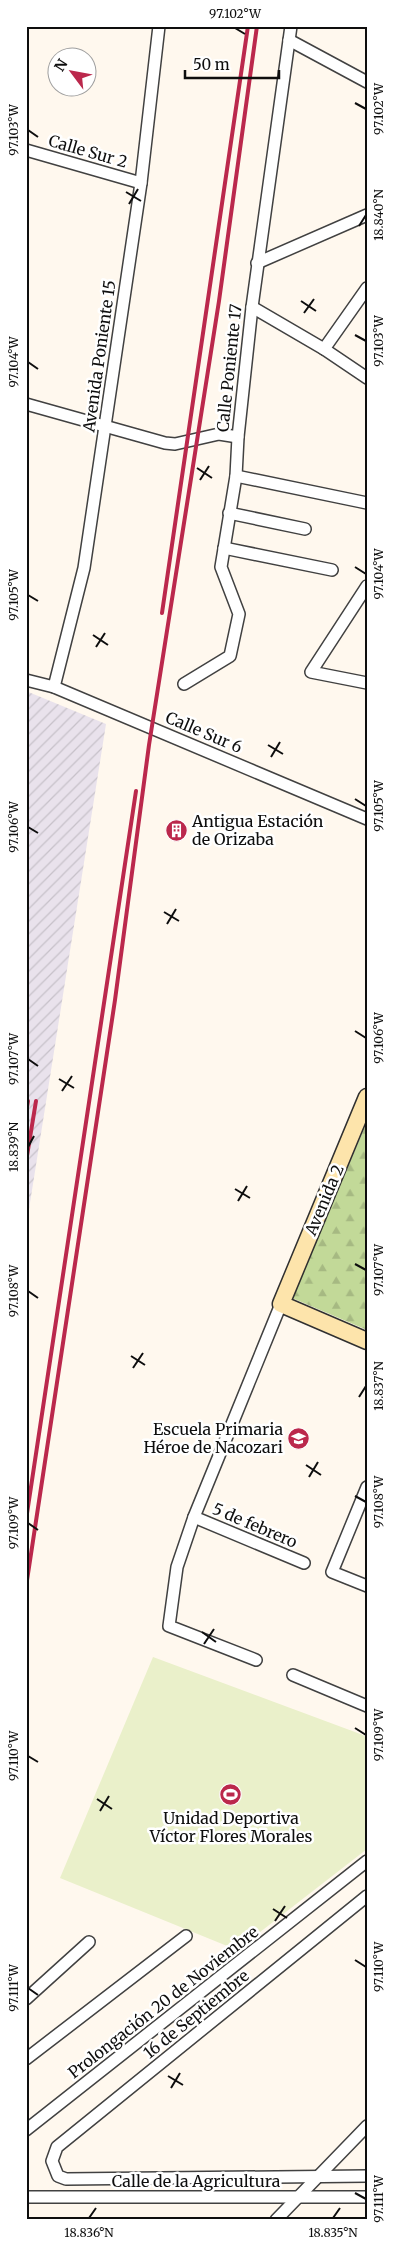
<svg xmlns="http://www.w3.org/2000/svg" width="393" height="2246" viewBox="0 0 393 2246" font-family="Merriweather,serif">
	<style>
		.industrial { fill: url(#industrial-furrows) }
		.forest { fill: url(#forest-firs) }
		.pitch { fill: #eaf0ca }
		.lines { fill: none; stroke-linecap: round; stroke-linejoin: round }
		.street-casing { stroke: #414141; stroke-width: 14 }
		.secondary-casing { stroke: #303030; stroke-width: 19 }
		.street { stroke: #fff; stroke-width: 11 }
		.secondary { stroke: #fde4ab; stroke-width: 16 }
		.rail { stroke: #bb284c; stroke-width: 4 }
		.ticks { fill: none; stroke: #0e0e0e; stroke-width: 2 }
		.labels { text-anchor: middle; dominant-baseline: central; stroke-width: 5; stroke-linejoin: round; paint-order: stroke }
		.street-label { font-size: 16px; fill: #0e0e0e; stroke: #fff }
		.poi-label { font-size: 16px; fill: #0e0e0e; stroke: #fff; text-anchor: start }
		.neatline { fill: none; stroke: #0e0e0e; stroke-width: 2 }
		.ticks-label { font-size: 12px; text-anchor: middle; fill: #0e0e0e }
	</style>
	<defs>
		<pattern id="industrial-furrows" width="10" height="10" patternUnits="userSpaceOnUse" patternTransform="scale(1.25)"><rect width="10" height="10" fill="#e9e2ec"/><path d="M-1 1l2-2M0 10L10 0M9 11l2-2" fill="none" stroke="#c7c1c9"/></pattern>
		<pattern id="forest-firs" width="22" height="20" patternUnits="userSpaceOnUse" patternTransform="scale(1.25)"><rect width="22" height="20" fill="#c2d998"/><path d="M5 1l3.5 6h-7zM16 11l3.5 6h-7z" fill="#a6b982"/></pattern>
	</defs>
	<rect width="100%" height="100%" fill="#fff8ee"/>
	<polygon class="industrial" points="26,691 106,724 26,1228"/>
	<polygon class="forest" points="367,1122 367,1330 292,1298"/>
	<polygon class="pitch" points="153,1657 363,1735 367,1738 367,1849 237,1950 60,1878"/>
	<g class="lines">
		<defs>
			<g id="street">
				<polyline points="289,40 367,82"/>
				<polyline points="26,150 141,183"/>
				<polyline points="257,263 367,215"/>
				<polyline points="252,307 324,349 367,378"/>
				<polyline points="324,349 367,288"/>
				<polyline points="26,404 165,443 175,444 219,434 238,437"/>
				<polyline points="236,476 367,503"/>
				<polyline points="229,513 305,529"/>
				<polyline points="224,548 332,570"/>
				<polyline points="367,586 311,672 367,683"/>
				<polyline points="26,680 54,687 367,819"/>
				<polyline points="184,684 230,656 239,614 221,567 236,476 238,437 252,307 291,26"/>
				<polyline points="54,687 84,568 141,183 159,26"/>
				<polyline points="367,1487 332,1572 367,1586"/>
				<polyline points="194,1517 304,1563"/>
				<polyline points="256,1660 169,1626 177,1567 194,1517 281,1304"/>
				<polyline points="293,1675 367,1706"/>
				<polyline points="367,1896 57,2147 52,2161 58,2176 66,2179 367,2176"/>
				<polyline points="26,1999 89,1942"/>
				<polyline points="26,2059 186,1936"/>
				<polyline points="26,2130 367,1861"/>
				<polyline points="26,2197 367,2197"/>
				<polyline points="276,2220 367,2126"/>
			</g>
			<polyline id="secondary" points="367,1097 281,1304 367,1341"/>
		</defs>
		<use href="#street" class="street-casing"/>
		<use href="#secondary" class="secondary-casing"/>
		<use href="#street" class="street"/>
		<use href="#secondary" class="secondary"/>
		<g class="rail">
			<polyline points="162,613 248,26"/>
			<polyline points="26,1113 28,1101"/>
			<polyline points="26,1162 36,1101"/>
			<polyline points="26,1520 136,791"/>
			<polyline points="26,1587 115,1000 149,745 219,301 257,26"/>
		</g>
	</g>
	<path class="ticks" d="M235,28L245,34M355,103L366,109M28,130L38,137M126,192L141,201M129,204L138,189M359,226L366,215M301,301L316,311M304,313L314,299M355,335L366,341M28,362L38,369M197,468L212,478M200,480L209,466M355,567L366,574M28,595L38,601M93,635L108,645M96,647L105,633M268,745L283,754M271,757L280,742M355,799L366,806M28,827L38,833M164,912L179,921M167,924L176,909M355,1031L366,1038M28,1059L38,1066M59,1079L74,1088M62,1091L72,1076M28,1147L34,1136M235,1189L250,1198M238,1201L247,1186M355,1264L366,1270M28,1291L38,1298M131,1356L145,1365M133,1368L143,1353M359,1397L366,1386M306,1465L321,1475M309,1477L318,1462M355,1496L366,1502M28,1523L38,1530M202,1632L216,1642M204,1644L214,1629M355,1728L366,1735M28,1756L38,1762M97,1799L112,1809M100,1811L109,1796M273,1909L287,1918M275,1921L285,1906M355,1960L366,1967M28,1988L38,1995M168,2076L183,2085M171,2088L180,2073M355,2193L366,2199M89,2218L96,2208M333,2218L340,2208"/>
	<defs>
		<symbol id="building-disc" viewBox="-11 -11 22 22"><circle r="9.5" fill="#bb284c" stroke="#fff"/><path d="M-4-6H4V6H1V3H-1V6H-4ZM-2.5-4.3h1.7v1.8h-1.7ZM.8-4.3h1.7v1.8H.8ZM-2.5-1h1.7V.8h-1.7ZM.8-1h1.7V.8H.8Z" fill="#fff"/></symbol>
		<symbol id="school-disc" viewBox="-11 -11 22 22"><circle r="9.5" fill="#bb284c" stroke="#fff"/><path d="M0-5L7-2L0 1L-7-2ZM-4 1L0 2.5L4 1V4Q0 6-4 4Z" fill="#fff"/></symbol>
		<symbol id="stadium-disc" viewBox="-11 -11 22 22"><circle r="9.5" fill="#bb284c" stroke="#fff"/><path d="M0-5a6.5 5 0 1 0 0 10a6.5 5 0 1 0 0-10ZM-3.5-1.8h7v3.6h-7Z" fill="#fff"/></symbol>
	</defs>
	<g fill-rule="evenodd">
		<use href="#building-disc" x="164" y="818" width="25" height="25"/>
		<use href="#school-disc" x="286" y="1426" width="25" height="25"/>
		<use href="#stadium-disc" x="218" y="1782" width="25" height="25"/>
	</g>
	<g class="labels">
		<g class="street-label">
			<text transform="translate(88 151) rotate(16)">Calle Sur 2</text>
			<text transform="translate(99 356) rotate(-82)">Avenida Poniente 15</text>
			<text transform="translate(229 368) rotate(-84)">Calle Poniente 17</text>
			<text transform="translate(204 732) rotate(23)">Calle Sur 6</text>
			<text transform="translate(324 1200) rotate(-67)">Avenida 2</text>
			<text transform="translate(255 1525) rotate(23)">5 de febrero</text>
			<text transform="translate(163 2002) rotate(-38)">Prolongación 20 de Noviembre</text>
			<text transform="translate(196 2014) rotate(-39)">16 de Septiembre</text>
			<text x="196" y="2181">Calle de la Agricultura</text>
		</g>
		<g class="poi-label">
			<text x="192" y="821">Antigua Estación<tspan x="192" dy="18">de Orizaba</tspan></text>
			<text x="283" y="1429" text-anchor="end">Escuela Primaria<tspan x="283" dy="18">Héroe de Nacozari</tspan></text>
			<text x="231" y="1818" text-anchor="middle">Unidad Deportiva<tspan x="231" dy="18">Víctor Flores Morales</tspan></text>
		</g>
	</g>
	<rect width="393" height="2246" fill="none" stroke="#ffffff" stroke-width="55"/>
	<g transform="translate(72 72) rotate(302)"><circle r="24" fill="#ffffff" stroke="#9f9f9f"/>
	<path d="M0-4L9 19L0 12L-9 19Z" fill="#bb284c"/>
	<text y="-8" font-size="14" font-weight="bold" text-anchor="middle" fill="#0e0e0e">N</text>
	</g>
	<path d="M185 70v8h94v-8" fill="none" stroke="#0e0e0e" stroke-width="2.5"/>
	<text x="193" y="70" font-size="15" fill="#0e0e0e" stroke="#ffffff" stroke-width="4" paint-order="stroke">50 m</text>
	<rect x="28" y="28" width="338" height="2190" class="neatline"/>
	<g class="ticks-label">
		<text x="235" y="18">97.102°W</text>
		<text transform="translate(379 109) rotate(-90)" y="4">97.102°W</text>
		<text transform="translate(14 130) rotate(-90)" y="4">97.103°W</text>
		<text transform="translate(379 215) rotate(-90)" y="4">18.840°N</text>
		<text transform="translate(379 341) rotate(-90)" y="4">97.103°W</text>
		<text transform="translate(14 362) rotate(-90)" y="4">97.104°W</text>
		<text transform="translate(379 574) rotate(-90)" y="4">97.104°W</text>
		<text transform="translate(14 595) rotate(-90)" y="4">97.105°W</text>
		<text transform="translate(379 806) rotate(-90)" y="4">97.105°W</text>
		<text transform="translate(14 827) rotate(-90)" y="4">97.106°W</text>
		<text transform="translate(379 1038) rotate(-90)" y="4">97.106°W</text>
		<text transform="translate(14 1059) rotate(-90)" y="4">97.107°W</text>
		<text transform="translate(14 1147) rotate(-90)" y="4">18.839°N</text>
		<text transform="translate(379 1270) rotate(-90)" y="4">97.107°W</text>
		<text transform="translate(14 1291) rotate(-90)" y="4">97.108°W</text>
		<text transform="translate(379 1386) rotate(-90)" y="4">18.837°N</text>
		<text transform="translate(379 1502) rotate(-90)" y="4">97.108°W</text>
		<text transform="translate(14 1523) rotate(-90)" y="4">97.109°W</text>
		<text transform="translate(379 1735) rotate(-90)" y="4">97.109°W</text>
		<text transform="translate(14 1756) rotate(-90)" y="4">97.110°W</text>
		<text transform="translate(379 1967) rotate(-90)" y="4">97.110°W</text>
		<text transform="translate(14 1988) rotate(-90)" y="4">97.111°W</text>
		<text transform="translate(379 2199) rotate(-90)" y="4">97.111°W</text>
		<text x="89" y="2237">18.836°N</text>
		<text x="333" y="2237">18.835°N</text>
	</g>
</svg>
